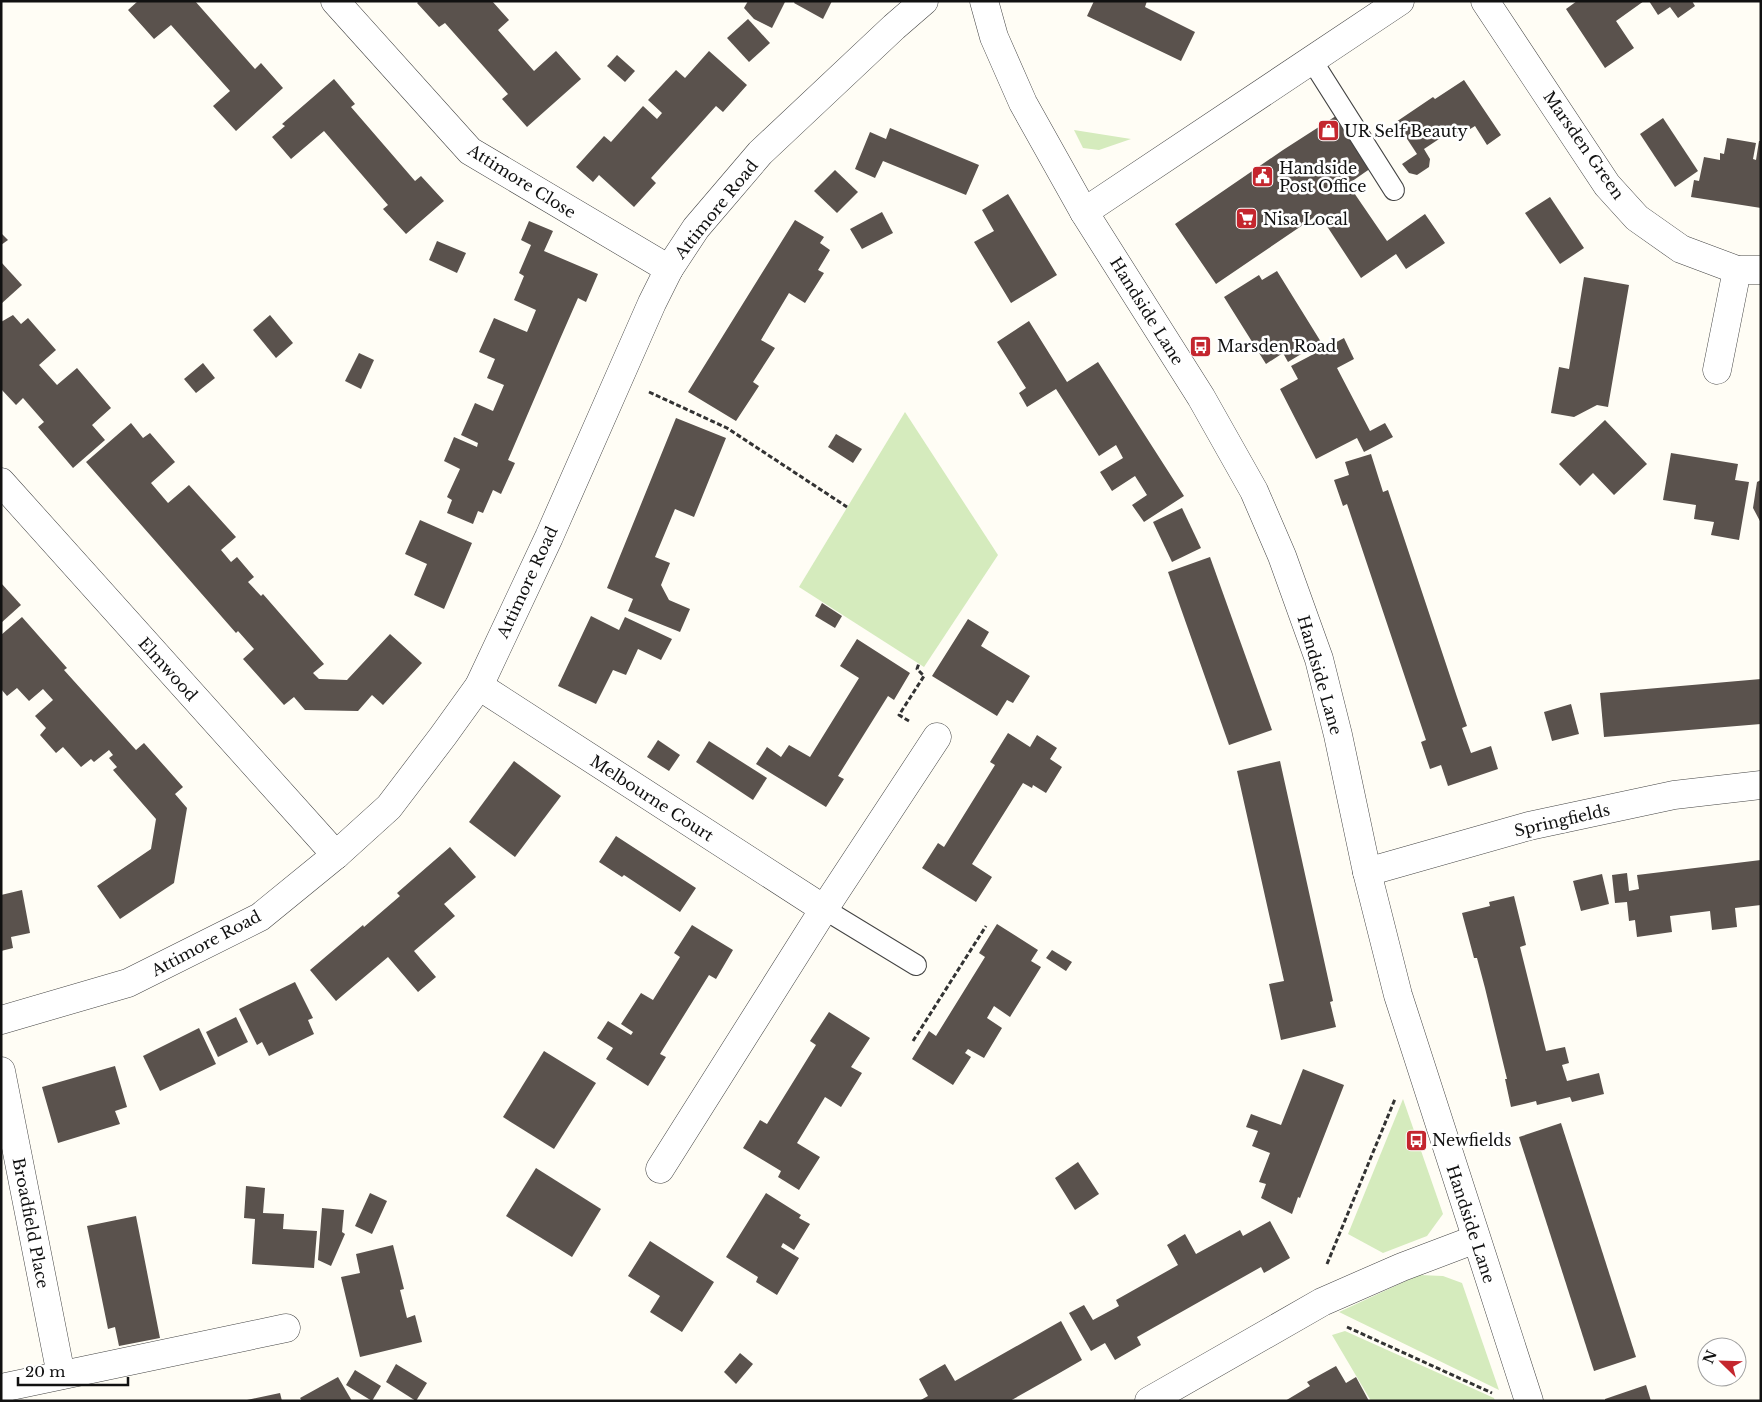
<svg xmlns="http://www.w3.org/2000/svg" width="1762" height="1402" viewBox="0 0 1762 1402" font-family="'Libre Baskerville',serif">
	<style>
		.green { fill: #d5ebbd }
		.building { fill: #5a524d }
		.lines { fill: none; stroke-linecap: round; stroke-linejoin: round }
		.service-casing { stroke: #444; stroke-width: 22 }
		.minor-casing { stroke: #444; stroke-width: 29 }
		.path { stroke: #333; stroke-width: 3; stroke-dasharray: 5 2.5; stroke-linecap: butt }
		.service { stroke: #fff; stroke-width: 20 }
		.minor { stroke: #fff; stroke-width: 28 }
		.labels { text-anchor: middle; dominant-baseline: central; stroke-width: 5; stroke-linejoin: round; paint-order: stroke }
		.poi-label { font-size: 16px; fill: #111; stroke: #fff; text-anchor: start }
		.street-label { font-size: 16px; fill: #111; stroke: #fff }
	</style>
	<rect width="100%" height="100%" fill="#fffdf5"/>
	<g class="green">
		<polygon points="1074,130 1131,139 1099,150 1083,148"/>
		<polygon points="905,412 998,555 924,667 799,587"/>
		<polygon points="1403,1099 1443,1214 1427,1236 1383,1253 1348,1234"/>
		<polygon points="1419,1275 1443,1276 1462,1283 1499,1390 1339,1312"/>
		<polygon points="1345,1331 1494,1398 1495,1401 1371,1401 1332,1335"/>
	</g>
	<g class="building">
		<polygon points="138,1 195,1 255,69 261,63 283,88 236,131 213,106 230,91 171,25 154,39 128,10"/>
		<polygon points="419,1 492,1 509,20 498,30 534,71 556,51 581,79 527,127 502,99 508,94 445,23 439,27 417,3"/>
		<polygon points="748,1 783,1 785,2 772,28 754,19 744,8"/>
		<polygon points="795,1 832,1 823,19 794,3"/>
		<polygon points="1094,1 1147,1 1145,7 1195,32 1181,61 1087,16"/>
		<polygon points="1577,1 1644,1 1616,21 1634,48 1605,68 1566,9"/>
		<polygon points="1649,1 1692,1 1695,6 1678,18 1670,7 1658,15"/>
		<polygon points="748,19 770,43 749,62 727,38"/>
		<polygon points="709,51 747,85 723,112 716,106 651,178 656,183 634,207 599,175 593,182 576,167 604,136 611,142 643,106 657,119 662,113 648,100 676,70 685,78"/>
		<polygon points="617,55 635,71 625,82 607,66"/>
		<polygon points="334,79 355,104 351,107 415,181 421,176 444,201 406,234 383,209 388,205 324,131 291,159 272,137 285,126 282,124"/>
		<polygon points="1464,80 1501,135 1487,145 1475,126 1459,136 1454,129 1424,149 1430,159 1429,167 1417,175 1409,173 1402,164 1417,154 1396,122 1433,97 1435,99"/>
		<polygon points="1339,114 1374,166 1348,184 1387,241 1425,214 1445,243 1406,269 1396,254 1361,278 1319,214 1216,284 1175,224 1283,150"/>
		<polygon points="1663,118 1698,171 1675,187 1640,134"/>
		<polygon points="890,128 979,165 966,195 883,161 875,178 855,169 870,132 886,139"/>
		<polygon points="1727,138 1756,143 1753,159 1756,160 1759,141 1761,141 1761,208 1691,197 1694,180 1699,181 1704,157 1720,160 1720,153 1724,154"/>
		<polygon points="835,170 858,192 837,213 814,191"/>
		<polygon points="1008,194 1057,275 1011,303 974,242 994,231 982,210"/>
		<polygon points="1550,197 1584,248 1560,264 1525,213"/>
		<polygon points="882,212 893,233 862,249 850,229"/>
		<polygon points="795,220 824,237 820,243 830,250 818,270 824,273 805,303 789,293 761,340 775,348 753,382 759,386 736,421 688,392"/>
		<polygon points="529,221 553,231 544,251 598,274 586,302 578,298 560,339 508,460 515,463 501,494 493,490 483,513 478,511 473,524 447,513 452,500 447,497 460,469 444,461 454,437 477,447 478,443 461,435 475,403 493,411 504,385 487,378 495,359 479,352 494,318 527,332 536,310 514,300 524,276 519,273 531,245 521,240"/>
		<polygon points="1,233 8,240 1,245"/>
		<polygon points="437,241 466,253 457,273 429,260"/>
		<polygon points="1,262 22,285 1,304"/>
		<polygon points="1277,271 1321,342 1288,362 1283,353 1266,364 1224,297 1259,275 1262,280"/>
		<polygon points="1584,277 1629,285 1608,407 1597,405 1574,417 1551,413 1559,367 1569,369"/>
		<polygon points="13,315 21,324 28,318 56,350 39,365 57,385 77,368 111,408 92,425 105,440 73,468 38,427 44,422 23,398 16,405 1,389 1,322"/>
		<polygon points="270,315 293,343 276,358 253,330"/>
		<polygon points="1029,321 1067,382 1098,362 1184,496 1144,522 1132,505 1147,495 1135,476 1112,491 1100,472 1123,458 1116,445 1099,456 1056,389 1027,407 1019,393 1026,388 997,342"/>
		<polygon points="1344,338 1354,359 1337,368 1370,431 1385,423 1393,437 1364,452 1357,438 1316,459 1280,389 1298,379 1291,366"/>
		<polygon points="359,353 374,360 361,389 345,381"/>
		<polygon points="203,363 215,378 196,393 184,379"/>
		<polygon points="676,418 726,438 694,517 675,509 655,557 670,563 661,585 669,600 690,609 680,632 628,611 633,599 607,588"/>
		<polygon points="1605,420 1647,464 1614,495 1593,473 1580,486 1559,464"/>
		<polygon points="131,423 143,438 150,433 175,462 151,483 168,503 189,485 236,537 221,550 231,562 237,557 254,577 248,582 261,596 263,594 324,664 313,673 319,679 347,680 390,634 422,663 383,705 372,695 358,711 305,710 294,697 284,705 243,659 254,649 238,631 236,633 86,462"/>
		<polygon points="836,434 862,449 853,463 828,447"/>
		<polygon points="1671,453 1738,464 1735,480 1749,482 1739,540 1711,535 1714,522 1694,519 1696,505 1663,500"/>
		<polygon points="1371,454 1383,492 1388,490 1457,697 1467,726 1462,728 1471,753 1491,746 1498,769 1448,786 1441,765 1430,769 1421,742 1426,740 1347,504 1343,506 1334,480 1349,475 1345,462"/>
		<polygon points="1761,480 1761,523 1753,508 1757,482"/>
		<polygon points="1182,508 1201,548 1172,562 1153,522"/>
		<polygon points="420,520 472,543 444,609 414,595 427,564 405,554"/>
		<polygon points="1210,557 1272,730 1229,745 1168,572"/>
		<polygon points="1,583 21,605 1,623"/>
		<polygon points="822,603 842,616 835,628 815,616"/>
		<polygon points="591,616 619,630 625,617 672,639 661,660 638,649 626,675 613,670 596,704 558,686"/>
		<polygon points="22,617 67,668 64,670 136,750 144,743 183,787 175,794 187,808 174,883 120,919 97,886 151,849 156,819 113,770 117,767 109,758 113,755 109,750 94,762 91,759 81,767 63,747 56,753 40,735 46,728 35,716 53,700 43,689 29,701 17,688 7,696 1,689 1,635"/>
		<polygon points="968,619 989,632 981,646 1030,676 1013,703 1007,700 997,716 932,676"/>
		<polygon points="857,639 910,673 894,700 888,696 838,776 844,779 826,807 756,764 767,747 781,757 789,745 810,757 859,678 840,666"/>
		<polygon points="1761,679 1761,724 1604,737 1600,693"/>
		<polygon points="1571,704 1579,734 1552,741 1544,712"/>
		<polygon points="1008,733 1030,747 1037,735 1057,748 1050,759 1062,767 1046,793 1033,785 1032,788 1023,783 972,864 992,877 976,902 922,868 938,843 944,847 995,765 990,762"/>
		<polygon points="658,740 680,755 669,771 647,757"/>
		<polygon points="709,741 767,778 753,800 696,762"/>
		<polygon points="514,761 561,796 515,857 469,822"/>
		<polygon points="1280,761 1333,1001 1330,1002 1336,1027 1281,1040 1269,984 1284,981 1237,771"/>
		<polygon points="616,836 696,888 680,912 624,875 622,877 599,862"/>
		<polygon points="450,847 476,877 444,904 455,916 414,951 436,977 418,992 388,957 336,1001 310,970 363,925 364,927 400,896 397,893"/>
		<polygon points="1761,860 1761,905 1735,908 1737,927 1712,930 1710,911 1670,916 1672,932 1637,937 1635,920 1629,921 1627,902 1615,903 1612,875 1627,873 1629,891 1639,889 1637,875"/>
		<polygon points="1602,874 1609,904 1581,911 1573,881"/>
		<polygon points="22,890 30,933 11,937 13,948 1,951 1,895"/>
		<polygon points="1514,896 1526,945 1520,947 1546,1051 1565,1047 1569,1063 1562,1065 1567,1081 1599,1073 1604,1094 1572,1102 1570,1097 1537,1105 1536,1101 1511,1107 1505,1079 1507,1079 1485,988 1477,958 1474,958 1462,913 1490,906 1489,902"/>
		<polygon points="997,924 1038,950 1031,961 1041,967 1010,1017 994,1006 987,1018 1002,1028 984,1058 968,1049 965,1053 971,1057 953,1085 912,1059 929,1031 936,1036 985,957 979,953"/>
		<polygon points="692,925 733,950 716,979 709,975 660,1054 666,1057 648,1086 606,1059 613,1048 597,1038 608,1021 631,1035 633,1032 621,1024 641,993 653,1000 680,957 674,953"/>
		<polygon points="1052,950 1072,962 1066,971 1046,958"/>
		<polygon points="295,982 313,1018 308,1020 314,1034 269,1056 262,1042 257,1045 239,1009"/>
		<polygon points="829,1012 870,1038 851,1067 862,1073 841,1107 825,1097 797,1143 820,1157 799,1190 778,1177 781,1171 743,1148 760,1120 767,1124 816,1045 810,1041"/>
		<polygon points="236,1017 248,1042 218,1057 206,1032"/>
		<polygon points="199,1028 216,1064 160,1091 143,1056"/>
		<polygon points="544,1051 596,1083 554,1149 503,1117"/>
		<polygon points="115,1066 127,1107 115,1111 120,1124 58,1143 42,1087"/>
		<polygon points="1303,1069 1344,1085 1300,1198 1298,1197 1292,1214 1261,1198 1266,1184 1259,1182 1270,1153 1252,1146 1258,1131 1246,1127 1251,1114 1281,1125"/>
		<polygon points="1561,1123 1636,1357 1594,1371 1519,1137"/>
		<polygon points="1078,1162 1099,1194 1075,1210 1055,1178"/>
		<polygon points="536,1168 601,1209 572,1257 506,1216"/>
		<polygon points="246,1186 265,1188 263,1213 284,1214 283,1229 317,1231 314,1268 252,1264 255,1219 244,1218"/>
		<polygon points="370,1193 387,1201 372,1234 355,1226"/>
		<polygon points="766,1193 801,1215 799,1218 810,1224 794,1250 783,1243 781,1247 799,1258 777,1295 756,1282 758,1277 726,1257"/>
		<polygon points="322,1208 344,1210 342,1232 345,1234 331,1266 318,1260"/>
		<polygon points="136,1216 160,1338 119,1346 115,1327 108,1329 87,1226"/>
		<polygon points="1270,1221 1290,1258 1264,1273 1261,1267 1137,1337 1141,1345 1115,1360 1105,1343 1091,1351 1069,1313 1084,1305 1093,1320 1119,1306 1116,1300 1178,1265 1167,1245 1185,1234 1196,1254 1240,1230 1243,1236"/>
		<polygon points="650,1241 714,1282 682,1332 650,1312 660,1296 628,1276"/>
		<polygon points="393,1245 404,1289 400,1290 407,1318 415,1315 422,1342 360,1357 341,1277 360,1273 356,1254"/>
		<polygon points="1061,1321 1082,1360 1056,1375 1010,1401 919,1401 928,1396 919,1379 945,1364 955,1381"/>
		<polygon points="740,1353 753,1364 736,1384 724,1372"/>
		<polygon points="396,1364 427,1383 416,1401 386,1382"/>
		<polygon points="1336,1366 1346,1383 1356,1377 1369,1401 1285,1401 1310,1386 1307,1382"/>
		<polygon points="355,1370 381,1386 372,1401 346,1385"/>
		<polygon points="338,1377 352,1401 302,1401 300,1398"/>
		<polygon points="1646,1385 1651,1401 1605,1401 1605,1399"/>
		<polygon points="280,1393 282,1401 247,1401 247,1400"/>
	</g>
	<g class="lines">
		<defs>
			<g id="service">
				<polyline points="1311,59 1394,190"/>
				<polyline points="824,909 916,965"/>
			</g>
			<g id="minor">
				<polyline points="335,1 470,151 669,269"/>
				<polyline points="984,1 994,37 1023,103 1084,212 1201,397 1254,491 1282,556 1319,659 1338,735 1367,872 1398,995 1529,1401"/>
				<polyline points="1485,1 1607,185 1637,218 1681,249 1737,270 1761,270"/>
				<polyline points="1084,212 1400,1"/>
				<polyline points="1717,370 1737,270"/>
				<polyline points="1,482 336,855"/>
				<polyline points="479,686 824,909"/>
				<polyline points="1367,872 1529,826 1674,795 1761,785"/>
				<polyline points="1,1020 128,983 260,917 336,855 389,807 443,736 479,686 549,537 652,303 669,269 696,228 760,153 894,27 924,1"/>
				<polyline points="1,1071 61,1375"/>
				<polyline points="660,1169 824,909 937,737"/>
				<polyline points="6,1387 286,1328"/>
				<polyline points="1149,1401 1322,1302 1402,1267 1476,1239"/>
			</g>
		</defs>
		<use href="#service" class="service-casing"/>
		<use href="#minor" class="minor-casing"/>
		<g class="path">
			<polyline points="649,392 727,428 847,507"/>
			<polyline points="909,721 899,715 924,676 917,669 919,663"/>
			<polyline points="913,1041 986,926"/>
			<polyline points="1327,1264 1395,1099"/>
			<polyline points="1347,1327 1492,1393"/>
		</g>
		<use href="#service" class="service"/>
		<use href="#minor" class="minor"/>
	</g>
	<defs>
		<symbol id="shop-square" viewBox="-11 -11 22 22"><rect x="-9" y="-9" width="18" height="18" rx="4" fill="#c4262e" stroke="#fff"/><path d="M-5-2.5h2.3a2.7 3.5 0 0 1 5.4 0H5L5.5 6h-11ZM-1.5-2.5h3a1.5 2.3 0 0 0-3 0Z" fill="#fff"/></symbol>
		<symbol id="civic-square" viewBox="-11 -11 22 22"><rect x="-9" y="-9" width="18" height="18" rx="4" fill="#c4262e" stroke="#fff"/><path d="M-.6-6.5H3V-4.5H.6V-3L4-1V1h2V6H-6V1h2V-1L-.6-3ZM-1.2 2.5V6h2.4V2.5Z" fill="#fff"/></symbol>
		<symbol id="supermarket-square" viewBox="-11 -11 22 22"><rect x="-9" y="-9" width="18" height="18" rx="4" fill="#c4262e" stroke="#fff"/><path d="M-6-5.5h2.5l.6 2H6L4.5 2H-2.5L-4.4-4H-6ZM-1.5 3.2a1.3 1.3 0 1 0 .1 0ZM3 3.2a1.3 1.3 0 1 0 .1 0Z" fill="#fff"/></symbol>
		<symbol id="bus-square" viewBox="-11 -11 22 22"><rect x="-9" y="-9" width="18" height="18" rx="4" fill="#c4262e" stroke="#fff"/><path d="M-5-6H5V4H4V6H2V4H-2V6H-4V4H-5ZM-3.5-4V0h7V-4ZM-3.5 1.2v1.5H-2V1.2ZM2 1.2v1.5H3.5V1.2Z" fill="#fff"/></symbol>
	</defs>
	<g fill-rule="evenodd">
		<use href="#shop-square" x="1316" y="118" width="25" height="25"/>
		<use href="#civic-square" x="1250" y="164" width="25" height="25"/>
		<use href="#supermarket-square" x="1234" y="206" width="25" height="25"/>
		<use href="#bus-square" x="1188" y="334" width="25" height="25"/>
		<use href="#bus-square" x="1404" y="1128" width="25" height="25"/>
	</g>
	<g class="labels">
		<g class="poi-label">
			<text x="1344" y="131">UR Self Beauty</text>
			<text x="1279" y="168">Handside<tspan x="1279" dy="18">Post Office</tspan></text>
			<text x="1263" y="219">Nisa Local</text>
			<text x="1217" y="346">Marsden Road</text>
			<text x="1432" y="1140">Newfields</text>
		</g>
		<g class="street-label">
			<text transform="translate(1584 145) rotate(55)">Marsden Green</text>
			<text transform="translate(522 181) rotate(32)">Attimore Close</text>
			<text transform="translate(716 209) rotate(-51)">Attimore Road</text>
			<text transform="translate(1147 311) rotate(58)">Handside Lane</text>
			<text transform="translate(527 582) rotate(-65)">Attimore Road</text>
			<text transform="translate(168 669) rotate(48)">Elmwood</text>
			<text transform="translate(1320 675) rotate(74)">Handside Lane</text>
			<text transform="translate(652 798) rotate(33)">Melbourne Court</text>
			<text transform="translate(1562 820) rotate(-13)">Springfields</text>
			<text transform="translate(206 943) rotate(-28)">Attimore Road</text>
			<text transform="translate(31 1223) rotate(79)">Broadfield Place</text>
			<text transform="translate(1471 1224) rotate(72)">Handside Lane</text>
		</g>
	</g>
	<rect width="1762" height="1402" fill="none" stroke="#111111" stroke-width="5"/>
	<g transform="translate(1722 1362) rotate(293)"><circle r="24" fill="#ffffff" stroke="#a0a0a0"/>
	<path d="M0-4L9 19L0 12L-9 19Z" fill="#c4262e"/>
	<text y="-8" font-size="14" font-weight="bold" text-anchor="middle" fill="#111111">N</text>
	</g>
	<path d="M18 1377v8h110v-8" fill="none" stroke="#111111" stroke-width="2.5"/>
	<text x="25" y="1377" font-size="15" fill="#111111" stroke="#ffffff" stroke-width="4" paint-order="stroke">20 m</text>
</svg>
